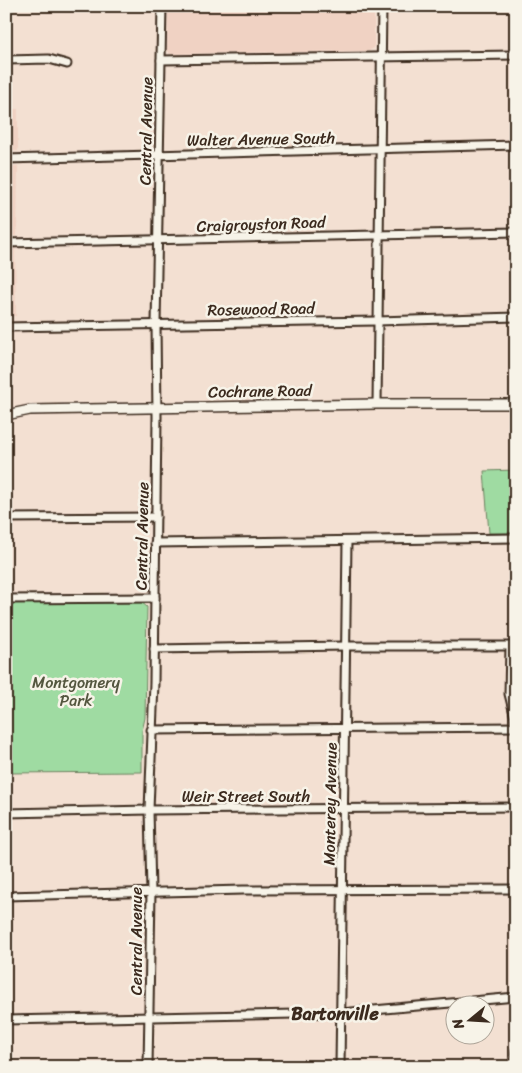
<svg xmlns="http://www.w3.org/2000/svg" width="522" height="1073" viewBox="0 0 522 1073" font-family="Sriracha,sans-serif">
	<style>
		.built { fill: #f0d2c3 }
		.green { fill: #9fdba2; stroke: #6d8260 }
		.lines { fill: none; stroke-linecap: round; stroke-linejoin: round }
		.minor-casing { stroke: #3b2a1e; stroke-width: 11 }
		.tertiary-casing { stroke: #3b2a1e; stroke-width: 12 }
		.minor { stroke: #f7f3e8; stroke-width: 7 }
		.tertiary { stroke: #f7f3e8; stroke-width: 9 }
		.labels { text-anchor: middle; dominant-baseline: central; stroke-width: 5; stroke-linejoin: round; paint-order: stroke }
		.street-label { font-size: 16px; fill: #3b2a1e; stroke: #f7f3e8 }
		.park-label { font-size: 16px; fill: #54563f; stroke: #f7f3e8 }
		.neighbourhood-label { font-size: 18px; font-weight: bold; fill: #3b2a1e; stroke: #f7f3e8 }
	</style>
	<rect width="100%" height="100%" fill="#f3e0d2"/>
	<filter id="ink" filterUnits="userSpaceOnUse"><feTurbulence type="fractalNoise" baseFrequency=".02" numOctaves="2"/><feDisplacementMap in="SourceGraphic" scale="10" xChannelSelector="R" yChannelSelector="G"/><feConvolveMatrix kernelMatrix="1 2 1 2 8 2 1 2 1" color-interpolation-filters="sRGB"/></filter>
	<g filter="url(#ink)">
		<g class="built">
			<polygon points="168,6 374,6 374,48 369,51 170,54 167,50"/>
			<rect x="6" y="109" width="12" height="42"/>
			<polygon points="6,166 18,166 17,236 6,236"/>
			<polygon points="15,248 16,316 6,316 6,249"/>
		</g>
		<g class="green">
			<polygon points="516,470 516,533 489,533 484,471"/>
			<polygon points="141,602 147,607 145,718 142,731 142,772 6,773 6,603"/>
		</g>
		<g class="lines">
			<defs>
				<g id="minor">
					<polyline points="6,60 49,59 67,64"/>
					<polyline points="161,60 516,55"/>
					<polyline points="6,159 516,145"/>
					<polyline points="6,243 516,232"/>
					<polyline points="6,327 377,321 516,317"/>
					<polyline points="377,404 382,6"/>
					<polyline points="6,518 156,517"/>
					<polyline points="155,543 516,538"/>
					<polyline points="6,599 155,598"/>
					<polyline points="510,646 509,694 516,722"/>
					<polyline points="154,649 346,646 516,646"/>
					<polyline points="151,730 516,727"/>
					<polyline points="6,813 149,810 516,807"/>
					<polyline points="6,896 243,890 516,889"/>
					<polyline points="6,1020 341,1013 516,997"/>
					<polyline points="148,1067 151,892 149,810 154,683 157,417 156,324 162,6"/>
					<polyline points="340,1067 347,541"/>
					<polyline points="515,1067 516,1050"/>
				</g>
				<polyline id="tertiary" points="6,415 30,410 377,404 516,404"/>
			</defs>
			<use href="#minor" class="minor-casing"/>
			<use href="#tertiary" class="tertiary-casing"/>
			<use href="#minor" class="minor"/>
			<use href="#tertiary" class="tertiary"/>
		</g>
	</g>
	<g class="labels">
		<g class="street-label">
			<text transform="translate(146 131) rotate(-89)">Central Avenue</text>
			<text transform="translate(261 139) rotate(-1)">Walter Avenue South</text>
			<text transform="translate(261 224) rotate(-2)">Craigroyston Road</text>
			<text transform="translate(261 309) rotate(-1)">Rosewood Road</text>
			<text transform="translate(260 391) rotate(-1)">Cochrane Road</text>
			<text transform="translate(142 536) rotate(-89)">Central Avenue</text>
			<text x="246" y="796">Weir Street South</text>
			<text transform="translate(330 804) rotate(-89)">Monterey Avenue</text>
			<text transform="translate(136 941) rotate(-90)">Central Avenue</text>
		</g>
		<g class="park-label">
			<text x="76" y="682">Montgomery<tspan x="76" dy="18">Park</tspan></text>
		</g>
		<g class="neighbourhood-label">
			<text x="335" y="1014">Bartonville</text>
		</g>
	</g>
	<rect width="522" height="1073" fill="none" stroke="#f7f3e8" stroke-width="25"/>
	<rect x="12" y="12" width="497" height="1048" fill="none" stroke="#3b2a1e" stroke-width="2" filter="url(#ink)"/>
	<g transform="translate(470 1020) rotate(252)"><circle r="24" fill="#f7f3e8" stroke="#aca397"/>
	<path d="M0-4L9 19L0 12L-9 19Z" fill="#3b2a1e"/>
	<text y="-8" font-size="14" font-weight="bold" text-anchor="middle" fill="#3b2a1e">N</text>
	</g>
</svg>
